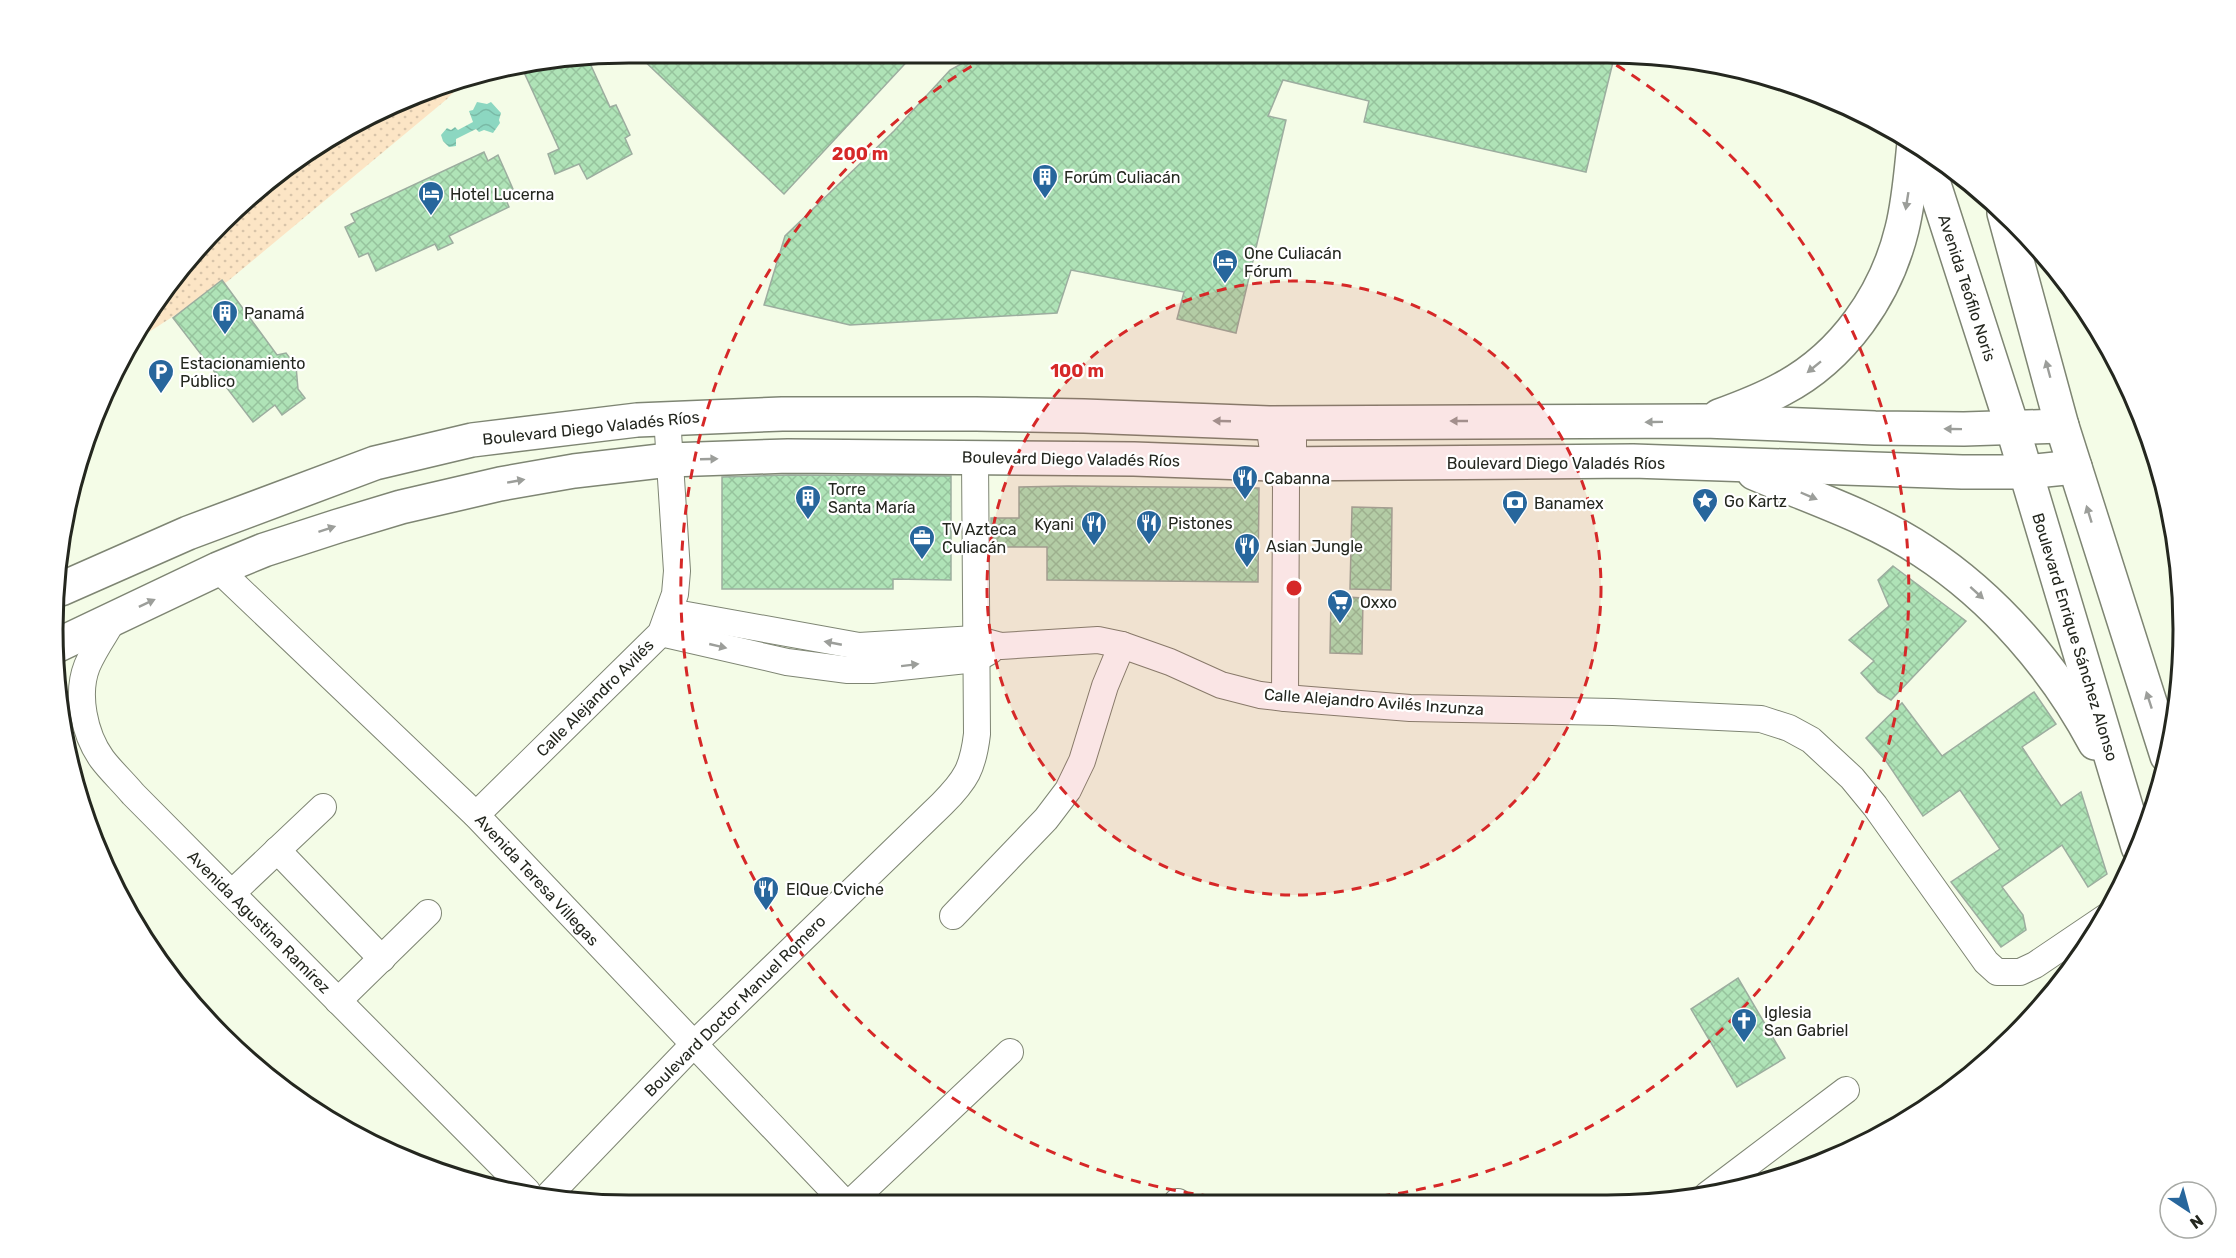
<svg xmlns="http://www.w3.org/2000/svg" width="2236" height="1258" viewBox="0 0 2236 1258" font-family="Rubik,sans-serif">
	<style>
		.green { fill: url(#green-dots) }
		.water { fill: url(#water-waves) }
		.building { fill: url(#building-cross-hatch); stroke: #9cad9f; stroke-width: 1.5 }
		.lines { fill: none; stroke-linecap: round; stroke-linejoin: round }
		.minor-casing { stroke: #7e8573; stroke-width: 28 }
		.major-casing { stroke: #7e8573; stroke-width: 36 }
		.minor { stroke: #fff; stroke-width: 26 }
		.major { stroke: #fff; stroke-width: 33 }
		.oneway { fill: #9c9e9a }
		.ring { fill: none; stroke: #d62828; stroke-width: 3; stroke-dasharray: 10 8 }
		.labels { text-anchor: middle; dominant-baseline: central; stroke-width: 4.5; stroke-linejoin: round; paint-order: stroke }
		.poi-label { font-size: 16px; fill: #24271f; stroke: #fff; text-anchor: start }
		.street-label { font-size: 16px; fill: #24271f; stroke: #fff }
		.rim { fill: none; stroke: #24271f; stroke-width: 3 }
		.centre { fill: #d62828; stroke: #fff; stroke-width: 3 }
		.ring-label { font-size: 18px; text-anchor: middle; font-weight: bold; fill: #d62828; stroke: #fff; stroke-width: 4.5; stroke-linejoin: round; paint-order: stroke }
	</style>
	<defs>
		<pattern id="green-dots" width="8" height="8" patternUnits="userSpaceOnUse" patternTransform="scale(1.5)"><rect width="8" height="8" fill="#fce5c5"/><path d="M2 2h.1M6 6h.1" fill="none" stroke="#d8c4a9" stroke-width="1.8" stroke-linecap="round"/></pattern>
		<pattern id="water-waves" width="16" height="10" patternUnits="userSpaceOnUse" patternTransform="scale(1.5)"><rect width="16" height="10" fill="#8cd7c1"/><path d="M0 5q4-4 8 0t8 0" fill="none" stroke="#79b9a5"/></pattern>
		<pattern id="building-cross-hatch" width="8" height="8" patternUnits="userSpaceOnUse" patternTransform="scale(1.5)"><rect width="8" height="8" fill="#afe3b7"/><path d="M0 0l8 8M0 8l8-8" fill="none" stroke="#96c39d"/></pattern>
	</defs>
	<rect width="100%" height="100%" fill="#f4fce7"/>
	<polygon class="green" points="466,79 447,99 228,281 135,341 150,308 278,171 444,83"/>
	<polygon class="water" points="477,102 487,104 491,102 501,113 499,120 500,123 493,133 484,130 479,132 476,129 456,139 456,146 449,147 443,141 441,135 447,128 451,130 455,127 458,130 473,122 469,111 473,110"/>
	<g class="building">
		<polygon points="636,53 915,53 784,194"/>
		<polygon points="981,53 1615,54 1586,172 1364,122 1369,101 1283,80 1268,116 1286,120 1236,333 1177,319 1184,292 1071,270 1057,313 850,325 764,305 785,236 894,131 950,70"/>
		<polygon points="588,59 610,107 616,105 630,135 625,138 632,154 587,179 579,164 555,174 548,154 559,149 523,70"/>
		<polygon points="484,152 488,161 498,155 513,189 503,193 509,207 449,236 453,243 438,250 435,244 376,271 368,253 359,257 345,227 355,222 351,214"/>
		<polygon points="222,280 277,355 286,353 296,366 298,389 305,398 282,415 275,405 253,422 173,318"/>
		<polygon points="788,475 951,476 951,580 893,579 893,589 722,589 722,477"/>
		<polygon points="1068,486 1259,488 1258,582 1047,580 1047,547 991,547 991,518 1019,518 1019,487"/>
		<polygon points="1352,507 1392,508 1391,590 1350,589"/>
		<polygon points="1893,566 1966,621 1891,700 1878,692 1861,673 1874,661 1849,640 1889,606 1878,580"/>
		<polygon points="1331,596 1363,598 1362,654 1330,653"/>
		<polygon points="2034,692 2056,724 2022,747 2061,806 2081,792 2107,874 2088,887 2062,845 2002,887 2023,915 2026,930 2001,947 1951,882 2000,849 1960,790 1923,816 1886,761 1866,738 1902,703 1942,756"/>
		<polygon points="1738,978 1785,1058 1737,1087 1691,1009"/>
	</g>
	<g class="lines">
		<defs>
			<g id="minor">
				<polyline points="1269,423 1275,464 1284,480"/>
				<polyline points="218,569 476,815 845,1203"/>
				<polyline points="670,612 859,646 975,639 1001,646 1098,640 1122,645 1170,662 1221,685 1260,695 1285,698 1410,708 1613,712 1761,719 1789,728 1811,740 1852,778 1875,806 1986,962 1997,972 2020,972 2035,965 2106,917"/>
				<path d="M115,617C106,633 94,649 87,666C76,694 84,734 102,759C111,771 123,782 133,794L527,1191"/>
				<polyline points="661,633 787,662 848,670 872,670 976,659 990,651"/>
				<polyline points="1285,698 1286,483 1293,463 1293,423"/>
				<polyline points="476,815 661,633 675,594 677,571 667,417"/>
				<polyline points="277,850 382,959"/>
				<polyline points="232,893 323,807"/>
				<polyline points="953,916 1046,819 1068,790 1082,761 1105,686 1122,645"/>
				<polyline points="338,1001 428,913"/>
				<polyline points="1707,1195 1846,1090"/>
				<path d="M548,1196L693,1045L942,804C966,780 973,768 977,734L975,458"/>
				<polyline points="1177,1202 1178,1202"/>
				<polyline points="850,1203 1010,1052"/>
			</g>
			<g id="major">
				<polyline points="1923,150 2012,426 2138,847"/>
				<polyline points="2004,213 2062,426 2167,756"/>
				<path d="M1719,416C1741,408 1762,400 1782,389C1843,357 1886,295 1902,229C1909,201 1911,172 1914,143"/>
				<path d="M1754,473C1810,497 1872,517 1923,551C1995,598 2055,668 2095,743"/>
				<polyline points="61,589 188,533 375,463 472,440 637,420 782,414 976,414 1084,416 1269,423 1705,421 1875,428 1964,429 2062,426"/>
				<polyline points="56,646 218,569 264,550 338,526 401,507 500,484 574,471 669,460 788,456 1134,459 1275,464 1633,461 1962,472 2025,472 2075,467"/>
			</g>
		</defs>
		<use href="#minor" class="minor-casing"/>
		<use href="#major" class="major-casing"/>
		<use href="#minor" class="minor"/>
		<use href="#major" class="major"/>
	</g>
	<defs><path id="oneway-solid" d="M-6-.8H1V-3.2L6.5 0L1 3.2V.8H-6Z" transform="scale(1.5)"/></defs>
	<g class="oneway">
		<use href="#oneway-solid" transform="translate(1907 201) rotate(99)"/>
		<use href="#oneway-solid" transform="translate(1814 367) rotate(141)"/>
		<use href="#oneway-solid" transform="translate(2048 369) rotate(-105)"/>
		<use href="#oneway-solid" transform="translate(1222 421) rotate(-178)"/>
		<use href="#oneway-solid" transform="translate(1459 421) rotate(-180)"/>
		<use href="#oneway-solid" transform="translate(1654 422) rotate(179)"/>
		<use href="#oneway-solid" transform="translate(1953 429) rotate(-179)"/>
		<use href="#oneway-solid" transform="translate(709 459) rotate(-2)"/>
		<use href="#oneway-solid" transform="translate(516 481) rotate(-10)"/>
		<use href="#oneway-solid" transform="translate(1809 496) rotate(23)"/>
		<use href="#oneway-solid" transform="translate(2089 514) rotate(-107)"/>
		<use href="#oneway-solid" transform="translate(327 529) rotate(-18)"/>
		<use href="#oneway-solid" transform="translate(1977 593) rotate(42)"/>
		<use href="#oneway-solid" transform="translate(147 603) rotate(-25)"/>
		<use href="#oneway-solid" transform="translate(833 643) rotate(-169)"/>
		<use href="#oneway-solid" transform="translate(718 646) rotate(13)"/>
		<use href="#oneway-solid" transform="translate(910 665) rotate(-7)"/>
		<use href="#oneway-solid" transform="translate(2149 700) rotate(-108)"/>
	</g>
	<circle cx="1294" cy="588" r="307" fill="#d62828" fill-opacity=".12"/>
	<g class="ring">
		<circle cx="1294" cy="588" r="307"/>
		<path d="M1283 1202A614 614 0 0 1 992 54M1601 56A614 614 0 0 1 1310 1202"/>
	</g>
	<defs>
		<symbol id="building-pin" viewBox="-11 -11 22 30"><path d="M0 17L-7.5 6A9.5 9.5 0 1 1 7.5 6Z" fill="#27669c" stroke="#fff"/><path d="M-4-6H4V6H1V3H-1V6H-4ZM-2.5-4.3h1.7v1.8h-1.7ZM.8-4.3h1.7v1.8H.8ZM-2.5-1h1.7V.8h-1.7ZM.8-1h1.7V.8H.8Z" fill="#fff"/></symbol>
		<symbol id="hotel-pin" viewBox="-11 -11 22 30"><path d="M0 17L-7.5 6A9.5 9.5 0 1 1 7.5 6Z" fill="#27669c" stroke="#fff"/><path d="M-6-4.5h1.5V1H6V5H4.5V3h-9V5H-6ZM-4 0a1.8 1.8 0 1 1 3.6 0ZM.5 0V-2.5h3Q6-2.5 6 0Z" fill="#fff"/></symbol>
		<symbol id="parking-pin" viewBox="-11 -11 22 30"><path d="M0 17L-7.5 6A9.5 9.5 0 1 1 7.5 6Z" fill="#27669c" stroke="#fff"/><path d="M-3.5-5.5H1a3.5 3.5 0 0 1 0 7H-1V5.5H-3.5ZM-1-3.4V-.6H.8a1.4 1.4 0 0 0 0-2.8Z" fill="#fff"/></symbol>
		<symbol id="restaurant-pin" viewBox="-11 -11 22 30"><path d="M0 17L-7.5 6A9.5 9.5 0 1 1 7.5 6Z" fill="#27669c" stroke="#fff"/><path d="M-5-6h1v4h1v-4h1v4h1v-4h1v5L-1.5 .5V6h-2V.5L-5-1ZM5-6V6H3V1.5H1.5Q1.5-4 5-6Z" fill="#fff"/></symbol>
		<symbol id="sight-pin" viewBox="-11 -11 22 30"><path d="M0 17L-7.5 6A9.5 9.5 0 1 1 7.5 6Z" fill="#27669c" stroke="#fff"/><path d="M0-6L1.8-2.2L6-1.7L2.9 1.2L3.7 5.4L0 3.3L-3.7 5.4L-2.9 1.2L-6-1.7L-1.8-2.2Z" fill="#fff"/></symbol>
		<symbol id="bank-pin" viewBox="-11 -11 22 30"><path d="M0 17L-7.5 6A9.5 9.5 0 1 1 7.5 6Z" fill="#27669c" stroke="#fff"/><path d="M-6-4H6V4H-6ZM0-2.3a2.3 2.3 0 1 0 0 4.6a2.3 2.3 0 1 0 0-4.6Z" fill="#fff"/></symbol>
		<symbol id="office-pin" viewBox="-11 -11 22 30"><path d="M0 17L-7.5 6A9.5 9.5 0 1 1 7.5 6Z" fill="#27669c" stroke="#fff"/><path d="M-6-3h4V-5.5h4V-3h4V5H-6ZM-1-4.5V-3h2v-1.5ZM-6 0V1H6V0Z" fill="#fff"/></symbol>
		<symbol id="supermarket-pin" viewBox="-11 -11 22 30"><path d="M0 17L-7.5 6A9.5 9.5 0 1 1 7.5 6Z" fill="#27669c" stroke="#fff"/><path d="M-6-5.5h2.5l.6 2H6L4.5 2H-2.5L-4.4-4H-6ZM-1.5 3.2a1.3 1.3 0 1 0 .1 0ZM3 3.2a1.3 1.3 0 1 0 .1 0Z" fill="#fff"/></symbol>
		<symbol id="church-pin" viewBox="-11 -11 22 30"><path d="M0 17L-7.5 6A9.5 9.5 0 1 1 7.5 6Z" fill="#27669c" stroke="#fff"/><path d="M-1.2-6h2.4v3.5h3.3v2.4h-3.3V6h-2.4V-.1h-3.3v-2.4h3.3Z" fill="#fff"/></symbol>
	</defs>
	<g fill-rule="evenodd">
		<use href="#building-pin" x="1030" y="162" width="30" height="40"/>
		<use href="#hotel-pin" x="416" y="179" width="30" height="40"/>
		<use href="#hotel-pin" x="1210" y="247" width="30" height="40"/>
		<use href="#building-pin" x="210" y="298" width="30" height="40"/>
		<use href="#parking-pin" x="146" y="357" width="30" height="40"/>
		<use href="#restaurant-pin" x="1230" y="463" width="30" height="40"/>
		<use href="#building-pin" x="793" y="483" width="30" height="40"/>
		<use href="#sight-pin" x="1690" y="486" width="30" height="40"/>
		<use href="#bank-pin" x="1500" y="488" width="30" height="40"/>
		<use href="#restaurant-pin" x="1134" y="508" width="30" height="40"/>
		<use href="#restaurant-pin" x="1079" y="509" width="30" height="40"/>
		<use href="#office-pin" x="907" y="523" width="30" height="40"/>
		<use href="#restaurant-pin" x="1232" y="531" width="30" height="40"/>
		<use href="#supermarket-pin" x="1325" y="587" width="30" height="40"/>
		<use href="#restaurant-pin" x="751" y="874" width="30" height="40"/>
		<use href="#church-pin" x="1729" y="1006" width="30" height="40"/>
	</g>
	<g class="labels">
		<g class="poi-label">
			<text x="1064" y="177">Forúm Culiacán</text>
			<text x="450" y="194">Hotel Lucerna</text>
			<text x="1244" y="253">One Culiacán<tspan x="1244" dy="18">Fórum</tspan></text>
			<text x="244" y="313">Panamá</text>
			<text x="180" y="363">Estacionamiento<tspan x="180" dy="18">Público</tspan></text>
			<text x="1264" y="478">Cabanna</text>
			<text x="828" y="489">Torre<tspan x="828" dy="18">Santa María</tspan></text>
			<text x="1724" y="501">Go Kartz</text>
			<text x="1534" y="503">Banamex</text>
			<text x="1168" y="523">Pistones</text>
			<text x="1074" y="524" text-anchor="end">Kyani</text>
			<text x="942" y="529">TV Azteca<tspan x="942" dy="18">Culiacán</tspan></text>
			<text x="1266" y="546">Asian Jungle</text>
			<text x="1360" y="602">Oxxo</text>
			<text x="786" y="889">ElQue Cviche</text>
			<text x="1764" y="1012">Iglesia<tspan x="1764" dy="18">San Gabriel</tspan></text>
		</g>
		<g class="street-label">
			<text transform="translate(1967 288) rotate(72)">Avenida Teófilo Noris</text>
			<text transform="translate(591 428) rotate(-6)">Boulevard Diego Valadés Ríos</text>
			<text transform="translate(1071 459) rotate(1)">Boulevard Diego Valadés Ríos</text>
			<text x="1556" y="463">Boulevard Diego Valadés Ríos</text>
			<text transform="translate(2075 637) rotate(73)">Boulevard Enrique Sánchez Alonso</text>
			<text transform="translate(595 698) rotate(-45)">Calle Alejandro Avilés</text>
			<text transform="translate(1374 702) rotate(4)">Calle Alejandro Avilés Inzunza</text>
			<text transform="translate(537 880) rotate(47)">Avenida Teresa Villegas</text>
			<text transform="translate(259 922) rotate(45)">Avenida Agustina Ramírez</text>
			<text transform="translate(735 1006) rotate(-45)">Boulevard Doctor Manuel Romero</text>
		</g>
	</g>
	<path d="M0 0H2236V1258H0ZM629 63H1607A566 566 0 0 1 2173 629V629A566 566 0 0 1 1607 1195H629A566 566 0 0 1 63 629V629A566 566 0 0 1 629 63Z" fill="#fff" fill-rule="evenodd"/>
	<path class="rim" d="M629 63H1607A566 566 0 0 1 2173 629V629A566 566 0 0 1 1607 1195H629A566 566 0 0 1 63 629V629A566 566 0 0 1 629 63Z"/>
	<circle cx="1294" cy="588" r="9" class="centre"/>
	<g class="ring-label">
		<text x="860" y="160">200 m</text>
		<text x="1077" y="377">100 m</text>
	</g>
	<g transform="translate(2188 1210) rotate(144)"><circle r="28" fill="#ffffff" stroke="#a7a9a5" stroke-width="1.5"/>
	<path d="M0-4.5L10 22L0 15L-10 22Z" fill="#27669c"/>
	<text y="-9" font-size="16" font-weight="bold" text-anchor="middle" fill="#24271f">N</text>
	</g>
</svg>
